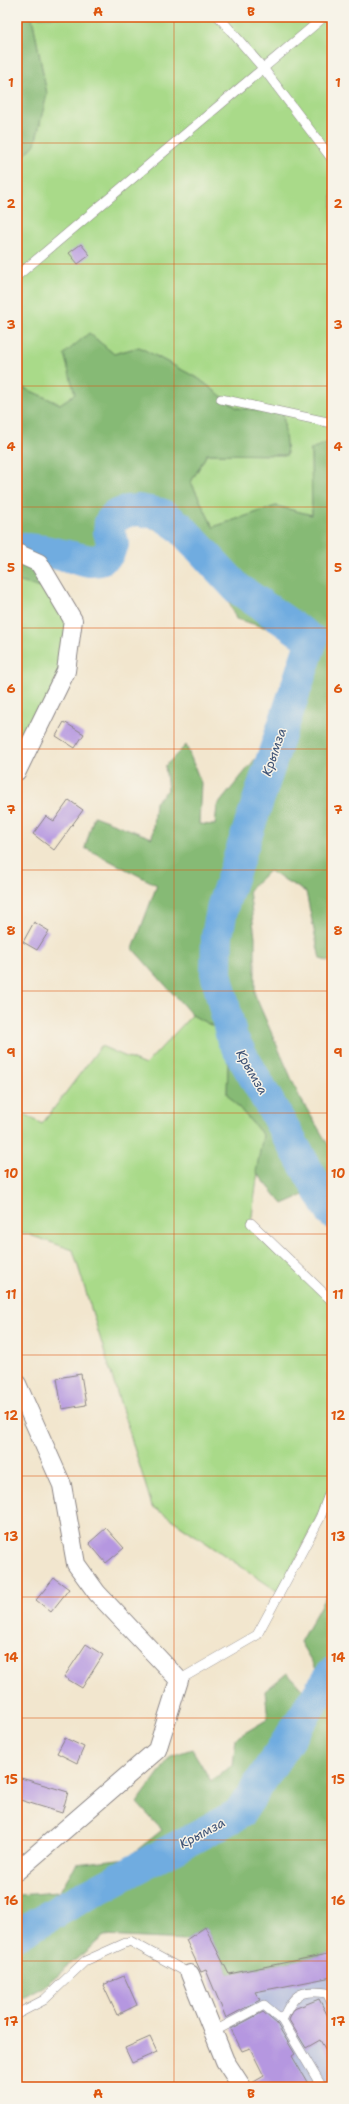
<svg xmlns="http://www.w3.org/2000/svg" width="349" height="2104" viewBox="0 0 349 2104" font-family="'Shantell Sans',sans-serif">
	<style>
		.industrial { fill: #bbc3de }
		.green { fill: #a9da89; stroke: #667e62 }
		.forest { fill: #86ba75; stroke: #546e58 }
		.lines { fill: none; stroke-linecap: round; stroke-linejoin: round }
		.river { stroke: #6face0; stroke-width: 32 }
		.building { fill: #b597e0 }
		.lane-casing { stroke: #8a8484; stroke-width: 10 }
		.street-casing { stroke: #8a8484; stroke-width: 20 }
		.lane { stroke: #fff; stroke-width: 9 }
		.street { stroke: #fff; stroke-width: 18 }
		.grid { fill: none; stroke: #de560e; stroke-width: 1; stroke-opacity: 0.55 }
		.labels { text-anchor: middle; dominant-baseline: central; stroke-width: 3; stroke-linejoin: round; paint-order: stroke }
		.water-label { font-size: 13px; font-style: italic; fill: #3d5275; stroke: #f7f3e8 }
		.neatline { fill: none; stroke: #de560e; stroke-width: 1.5 }
		.grid-label { font-size: 13px; text-anchor: middle; font-weight: bold; fill: #de560e }
	</style>
	<rect width="100%" height="100%" fill="#f7f3e8"/>
	<filter id="ink" filterUnits="userSpaceOnUse"><feTurbulence type="fractalNoise" baseFrequency=".025" numOctaves="2"/><feDisplacementMap in="SourceGraphic" scale="8" xChannelSelector="R" yChannelSelector="G"/><feConvolveMatrix kernelMatrix="1 2 1 2 8 2 1 2 1" color-interpolation-filters="sRGB"/></filter>
	<filter id="wash" filterUnits="userSpaceOnUse"><feTurbulence type="fractalNoise" baseFrequency=".012" numOctaves="4" result="noise"/><feDisplacementMap in="SourceGraphic" scale="16" xChannelSelector="R" yChannelSelector="G"/><feGaussianBlur stdDeviation="0.9" result="paint"/><feColorMatrix in="noise" values="0 0 0 0 0 0 0 0 0 0 0 0 0 0 0 0 0 1.4 0 .05"/><feComposite in="paint" operator="in"/></filter>
	<g filter="url(#wash)">
		<rect width="100%" height="100%" fill="#f2e6ce"/>
		<polygon class="industrial" points="332,1964 332,2087 290,2087 268,2050 230,2027 227,2019 228,1987"/>
		<g class="green">
			<polygon points="32,17 332,17 332,441 311,449 312,515 276,506 213,527 191,482 207,454 287,455 283,413 237,408 199,379 139,347 114,354 89,333 75,394 60,404 17,385 17,164 35,144 47,94"/>
			<polygon points="17,553 73,620 66,671 17,770"/>
			<polygon points="192,1015 229,1035 227,1094 263,1135 251,1223 332,1301 332,1486 280,1593 152,1506 73,1250 27,1234 17,1234 17,1110 42,1124 101,1046 145,1065"/>
		</g>
		<g class="forest">
			<polygon points="17,17 32,17 47,94 35,144 17,164"/>
			<polygon points="89,333 114,354 139,347 199,379 237,408 283,413 287,455 207,454 191,482 213,527 276,506 312,515 311,449 332,441 332,962 320,959 306,892 269,871 249,890 255,937 255,995 299,1096 332,1151 332,1190 329,1184 283,1204 256,1172 263,1135 227,1094 229,1035 192,1015 133,949 157,885 85,848 94,816 152,838 155,802 168,790 165,766 186,745 201,783 199,824 215,825 217,806 278,731 300,708 312,641 236,619 207,549 134,521 96,546 37,565 68,596 17,581 17,385 60,404 75,394 64,354"/>
			<polygon points="332,1585 332,1953 229,1974 205,1927 186,1940 104,1936 43,1987 17,2001 17,1895 59,1892 76,1864 127,1858 162,1830 137,1803 171,1756 192,1749 211,1781 233,1765 236,1738 268,1719 265,1691 287,1673 310,1698 328,1689 300,1642"/>
		</g>
		<g class="lines">
			<g class="river">
				<polyline points="17,548 44,551 90,561 100,560 108,554 113,544 109,532 110,522 115,516 128,511 138,510 161,514 180,527 237,588 312,640 223,905 217,936 216,973 232,1038 332,1213"/>
				<polyline points="17,1935 68,1905 240,1813 332,1673"/>
			</g>
		</g>
		<g id="blocks">
			<g class="building">
				<polygon points="81,244 90,255 78,264 69,253"/>
				<polygon points="64,722 84,734 75,748 56,736"/>
				<polygon points="69,800 83,810 54,850 33,834 46,816 54,821"/>
				<polygon points="34,922 49,931 37,950 23,942"/>
				<polygon points="81,1374 86,1405 62,1409 57,1378"/>
				<polygon points="106,1528 124,1548 106,1563 89,1543"/>
				<polygon points="54,1578 69,1589 51,1612 36,1600"/>
				<polygon points="86,1644 103,1655 82,1688 64,1677"/>
				<polygon points="65,1738 84,1747 77,1763 57,1753"/>
				<polygon points="21,1778 68,1792 62,1813 17,1799 17,1791"/>
				<polygon points="205,1927 229,1974 332,1953 332,1977 255,1992 260,2000 226,2018 206,1970 201,1972 186,1940"/>
				<polygon points="124,1976 137,2005 117,2015 103,1985"/>
				<polygon points="319,1999 332,2024 332,2061 320,2040 306,2048 289,2020 294,2009"/>
				<polygon points="263,2012 277,2024 295,2054 292,2056 310,2087 252,2087 252,2083 264,2076 250,2048 242,2051 231,2029"/>
				<polygon points="150,2037 157,2052 132,2063 125,2048"/>
			</g>
		</g>
	</g>
	<g filter="url(#ink)">
		<use href="#blocks" fill-opacity="0" stroke="#8a8484" stroke-width="1"/>
		<g class="lines">
			<defs>
				<g id="lane">
					<polyline points="219,17 263,68 332,159"/>
					<polyline points="17,276 324,17"/>
					<polyline points="221,399 332,423"/>
					<polyline points="251,1223 332,1301"/>
					<polyline points="179,1680 257,1635 320,1518 332,1486"/>
					<polyline points="17,2014 44,2000 85,1961 130,1941 190,1974"/>
					<path d="M282,2020C294,1995 298,1989 327,1993L332,2003"/>
					<polyline points="213,2032 264,2005 282,2020 322,2087"/>
				</g>
				<g id="street">
					<polyline points="17,553 39,563 73,620 66,671 17,771"/>
					<polyline points="17,1384 62,1485 76,1564 97,1593 179,1680 157,1750 17,1871"/>
					<polyline points="190,1974 225,2061 242,2087"/>
				</g>
			</defs>
			<use href="#lane" class="lane-casing"/>
			<use href="#street" class="street-casing"/>
			<use href="#lane" class="lane"/>
			<use href="#street" class="street"/>
		</g>
	</g>
	<path class="grid" d="M174,17V2087M17,143H332M17,264H332M17,386H332M17,507H332M17,628H332M17,749H332M17,870H332M17,991H332M17,1113H332M17,1234H332M17,1355H332M17,1476H332M17,1597H332M17,1718H332M17,1840H332M17,1961H332"/>
	<g class="labels">
		<g class="water-label">
			<text transform="translate(274 752) rotate(-71)">Крымза</text>
			<text transform="translate(252 1072) rotate(60)">Крымза</text>
			<text transform="translate(202 1833) rotate(-28)">Крымза</text>
		</g>
	</g>
	<rect width="349" height="2104" fill="none" stroke="#f7f3e8" stroke-width="44"/>
	<rect x="22" y="22" width="305" height="2060" class="neatline"/>
	<g class="grid-label">
		<text x="98" y="16">A</text>
		<text x="251" y="16">B</text>
		<text x="11" y="87">1</text>
		<text x="338" y="87">1</text>
		<text x="11" y="208">2</text>
		<text x="338" y="208">2</text>
		<text x="11" y="329">3</text>
		<text x="338" y="329">3</text>
		<text x="11" y="451">4</text>
		<text x="338" y="451">4</text>
		<text x="11" y="572">5</text>
		<text x="338" y="572">5</text>
		<text x="11" y="693">6</text>
		<text x="338" y="693">6</text>
		<text x="11" y="814">7</text>
		<text x="338" y="814">7</text>
		<text x="11" y="935">8</text>
		<text x="338" y="935">8</text>
		<text x="11" y="1057">9</text>
		<text x="338" y="1057">9</text>
		<text x="11" y="1178">10</text>
		<text x="338" y="1178">10</text>
		<text x="11" y="1299">11</text>
		<text x="338" y="1299">11</text>
		<text x="11" y="1420">12</text>
		<text x="338" y="1420">12</text>
		<text x="11" y="1541">13</text>
		<text x="338" y="1541">13</text>
		<text x="11" y="1662">14</text>
		<text x="338" y="1662">14</text>
		<text x="11" y="1784">15</text>
		<text x="338" y="1784">15</text>
		<text x="11" y="1905">16</text>
		<text x="338" y="1905">16</text>
		<text x="11" y="2026">17</text>
		<text x="338" y="2026">17</text>
		<text x="98" y="2098">A</text>
		<text x="251" y="2098">B</text>
	</g>
</svg>
